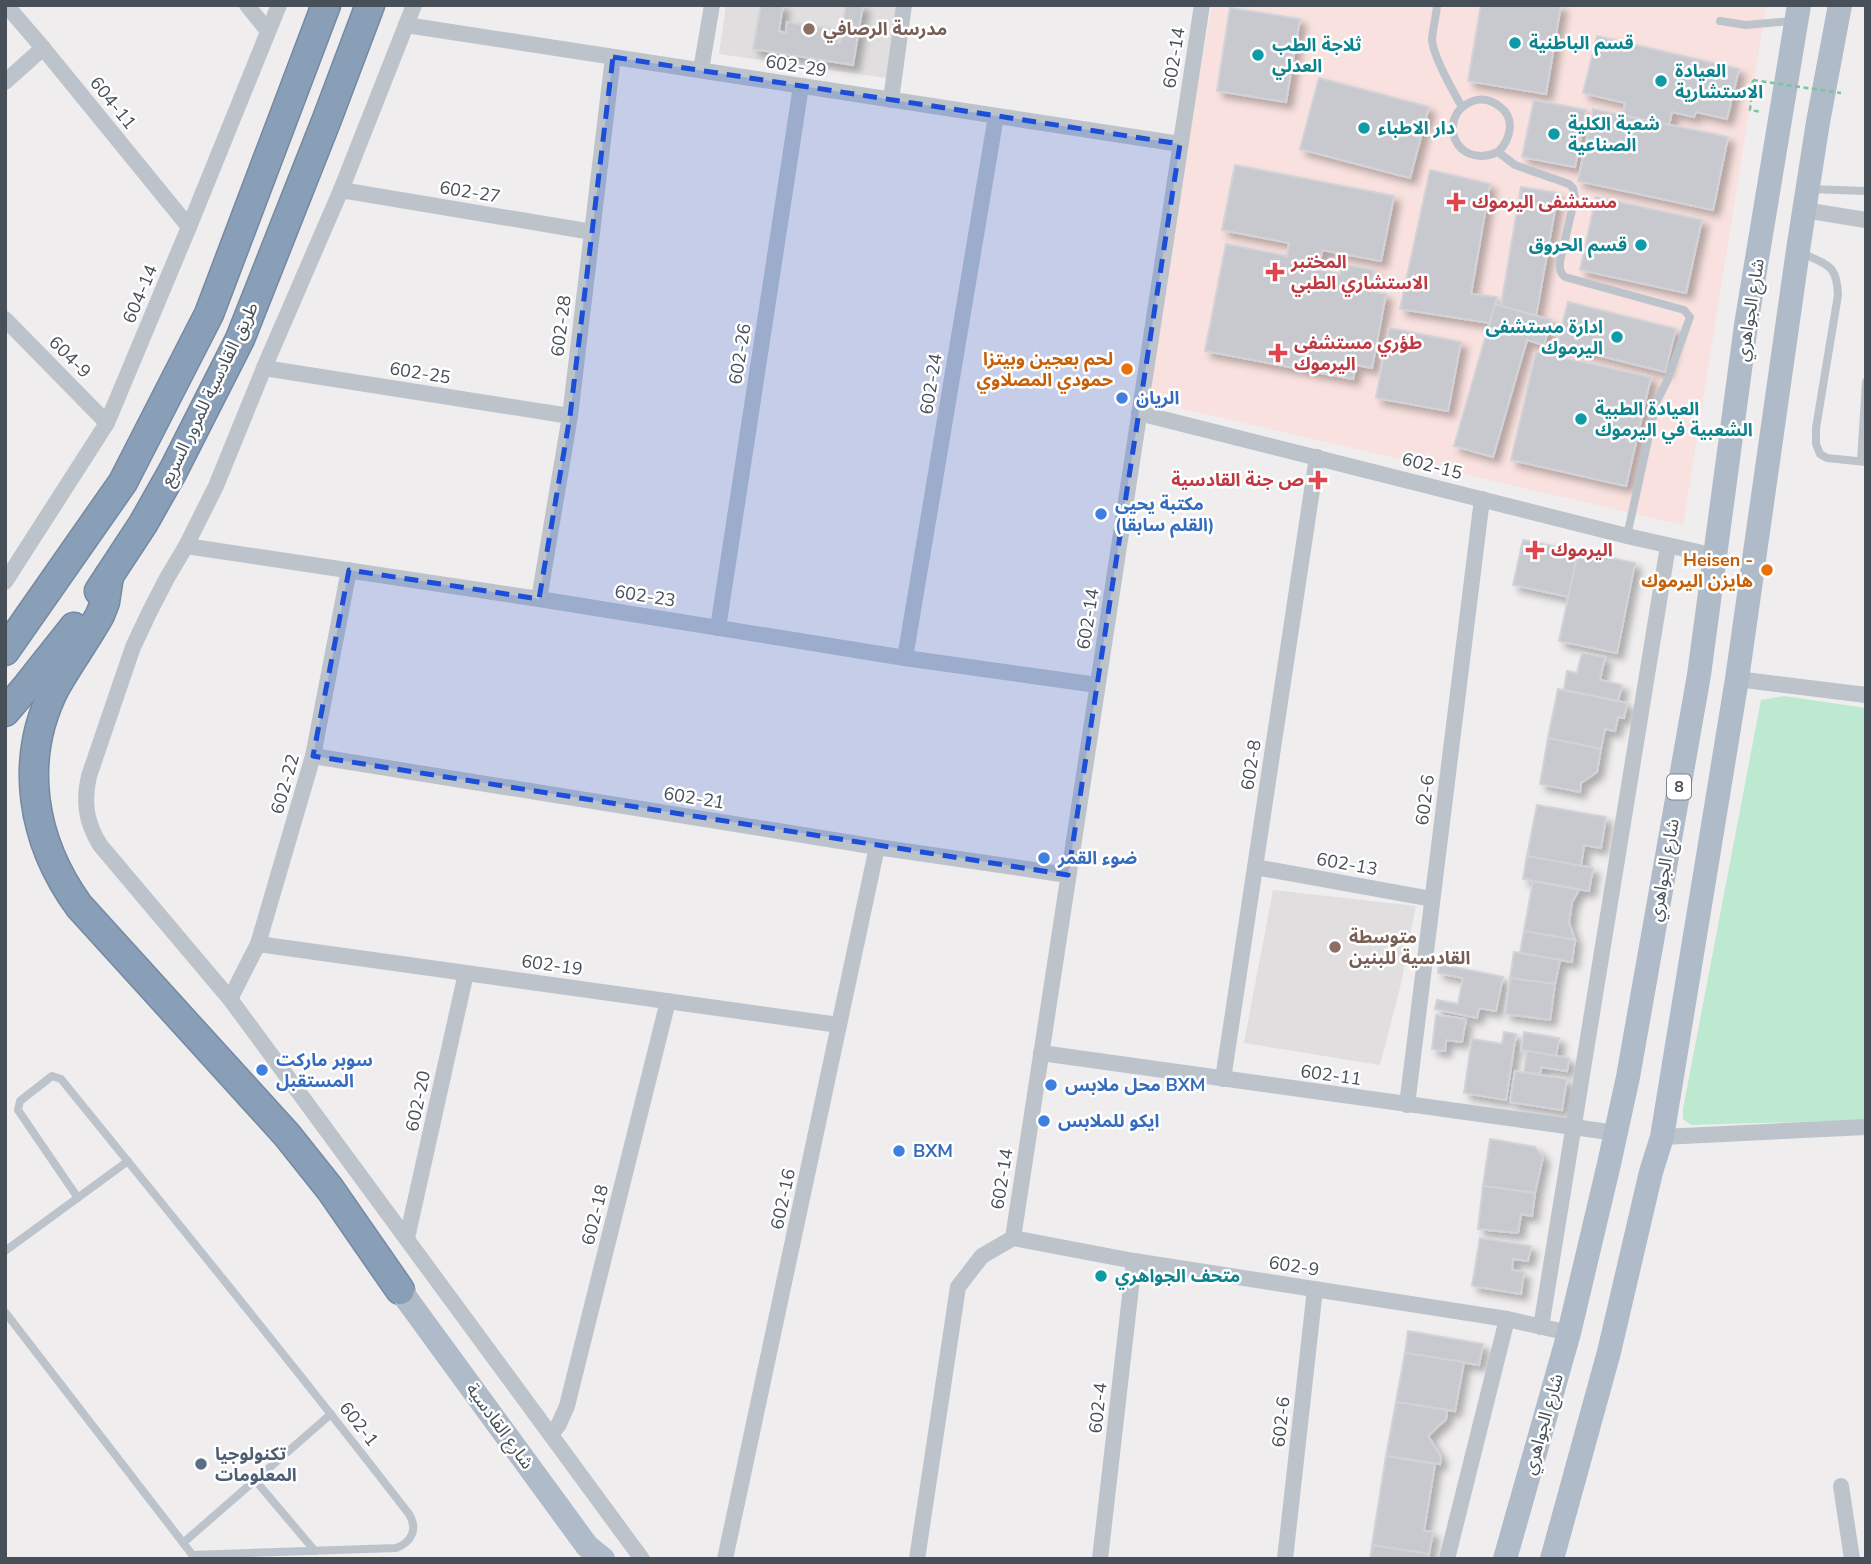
<svg xmlns="http://www.w3.org/2000/svg" width="1871" height="1564" viewBox="0 0 1871 1564" font-family="'Nunito Sans','Noto Sans Arabic',sans-serif">
	<style>
		.education { fill: #e0dede }
		.medical { fill: #f8e1de }
		.green { fill: #bee9d1 }
		.building { fill: #c7c9cf; stroke: #d1d3d8; stroke-width: 2; filter: url(#shadow) }
		.lines { fill: none; stroke-linecap: round; stroke-linejoin: round }
		.highway-casing { stroke: #7489a3; stroke-width: 31 }
		.path { stroke: #7ac4a2; stroke-width: 2.5; stroke-dasharray: 5 3.5; stroke-linecap: butt }
		.lane { stroke: #bcc3cb; stroke-width: 8 }
		.street { stroke: #bcc3cb; stroke-width: 16 }
		.primary { stroke: #afbbc9; stroke-width: 24 }
		.highway { stroke: #899eb7; stroke-width: 28 }
		.path-bridge { stroke: #7ac4a2; stroke-width: 2.5; stroke-dasharray: 5 3.5; stroke-linecap: butt }
		.marked { fill: #1d4ed8; fill-opacity: 0.2; stroke: #1d4ed8; stroke-width: 5; stroke-dasharray: 14 9; stroke-linejoin: round }
		.education-dot { fill: #8d6e63; stroke: #fff; stroke-width: 2.5 }
		.culture-dot { fill: #0f9aa8; stroke: #fff; stroke-width: 2.5 }
		.health-dot { fill: #e0444e; stroke: #fff; stroke-width: 2.5 }
		.food-dot { fill: #e8710a; stroke: #fff; stroke-width: 2.5 }
		.shop-dot { fill: #3f7fe0; stroke: #fff; stroke-width: 2.5 }
		.service-dot { fill: #5c6f8a; stroke: #fff; stroke-width: 2.5 }
		.labels { text-anchor: middle; dominant-baseline: central; stroke-width: 5; stroke-linejoin: round; paint-order: stroke }
		.shield { fill: #fff; stroke: #7e848a; stroke-width: 2 }
		.shield-label { font-size: 16px; font-weight: bold; fill: #474f58 }
		.education-label { font-size: 18px; font-weight: bold; fill: #785e54; stroke: #fff; text-anchor: start }
		.culture-label { font-size: 18px; font-weight: bold; fill: #0d838f; stroke: #fff; text-anchor: start }
		.street-label { font-size: 18px; fill: #474f58; stroke: #fff }
		.health-label { font-size: 18px; font-weight: bold; fill: #be3a42; stroke: #fff; text-anchor: start }
		.food-label { font-size: 18px; font-weight: bold; fill: #c56008; stroke: #fff; text-anchor: end }
		.shop-label { font-size: 18px; font-weight: bold; fill: #366cbe; stroke: #fff; text-anchor: start }
		.service-label { font-size: 18px; font-weight: bold; fill: #4e5e75; stroke: #fff; text-anchor: start }
	</style>
	<defs>
		<filter id="shadow"><feDropShadow dx="6" dy="6" stdDeviation="3.5" flood-color="#0004"/></filter>
	</defs>
	<rect width="100%" height="100%" fill="#efeded"/>
	<g class="education">
		<polygon points="726,5 898,5 887,78 719,54"/>
		<polygon points="1273,890 1416,906 1400,988 1380,1065 1244,1043"/>
	</g>
	<polygon class="medical" points="1212,5 1766,5 1683,525 1141,399"/>
	<polygon class="green" points="1784,696 1866,708 1866,1120 1691,1125 1683,1119 1683,1109 1761,700"/>
	<g class="building">
		<polygon points="761,5 783,5 779,31 786,33 787,22 830,29 828,41 840,43 846,5 863,5 853,65 753,49"/>
		<polygon points="1481,5 1561,5 1546,94 1468,81"/>
		<polygon points="1230,8 1300,19 1286,102 1217,91"/>
		<polygon points="1597,36 1739,69 1727,119 1696,112 1694,117 1672,112 1669,125 1623,115 1625,103 1583,93"/>
		<polygon points="1319,78 1429,107 1410,178 1300,149"/>
		<polygon points="1534,100 1586,110 1575,167 1522,157"/>
		<polygon points="1593,109 1728,137 1713,210 1578,181"/>
		<polygon points="1235,165 1394,196 1381,261 1322,250 1319,270 1340,274 1342,264 1374,270 1370,291 1386,294 1372,368 1356,365 1353,379 1205,351 1226,244 1287,256 1289,243 1222,230"/>
		<polygon points="1430,170 1490,184 1471,294 1497,297 1490,323 1400,309"/>
		<polygon points="1521,187 1558,193 1536,316 1501,306"/>
		<polygon points="1596,197 1702,220 1686,293 1580,270"/>
		<polygon points="1568,302 1676,329 1665,372 1557,345"/>
		<polygon points="1495,304 1551,320 1544,345 1527,340 1493,457 1454,446"/>
		<polygon points="1389,328 1461,342 1448,411 1376,398"/>
		<polygon points="1536,352 1651,377 1626,486 1511,460"/>
		<polygon points="1523,540 1578,551 1569,597 1513,585"/>
		<polygon points="1578,551 1635,563 1617,653 1559,641"/>
		<polygon points="1582,653 1605,657 1600,680 1622,685 1618,701 1564,690 1567,671 1577,673"/>
		<polygon points="1558,689 1627,703 1624,718 1618,717 1615,731 1605,729 1601,749 1548,738"/>
		<polygon points="1548,738 1601,749 1597,772 1581,783 1580,792 1540,784"/>
		<polygon points="1537,805 1606,817 1601,848 1584,845 1581,866 1527,856"/>
		<polygon points="1527,856 1593,868 1589,891 1523,879"/>
		<polygon points="1533,881 1579,890 1572,902 1569,923 1575,940 1524,931"/>
		<polygon points="1524,931 1575,940 1572,962 1520,953"/>
		<polygon points="1514,952 1560,960 1555,984 1510,978"/>
		<polygon points="1439,964 1503,977 1496,1011 1479,1008 1477,1018 1435,1009 1437,1000 1458,1004 1463,978 1438,973"/>
		<polygon points="1510,978 1555,984 1550,1020 1505,1014"/>
		<polygon points="1436,1015 1466,1019 1462,1042 1446,1040 1445,1051 1432,1049"/>
		<polygon points="1504,1032 1516,1034 1506,1100 1464,1093 1472,1039 1502,1044"/>
		<polygon points="1524,1032 1559,1038 1556,1056 1521,1050"/>
		<polygon points="1527,1051 1569,1058 1567,1071 1541,1067 1540,1074 1524,1072"/>
		<polygon points="1515,1071 1567,1079 1562,1110 1510,1102"/>
		<polygon points="1490,1139 1535,1147 1543,1157 1535,1193 1483,1186"/>
		<polygon points="1483,1186 1535,1193 1532,1216 1521,1214 1518,1233 1478,1229"/>
		<polygon points="1480,1238 1531,1246 1528,1261 1513,1259 1512,1270 1524,1272 1521,1294 1472,1286"/>
		<polygon points="1408,1331 1483,1344 1479,1365 1405,1353"/>
		<polygon points="1405,1353 1464,1362 1455,1411 1396,1402"/>
		<polygon points="1396,1402 1447,1410 1446,1419 1428,1436 1441,1457 1440,1464 1386,1456"/>
		<polygon points="1386,1456 1435,1464 1424,1531 1433,1532 1429,1554 1372,1545"/>
		<polygon points="1372,1545 1429,1554 1428,1559 1370,1559"/>
	</g>
	<g class="lines">
		<defs>
			<g id="highway">
				<path d="M109,576L105,602L100,615C86,640 69,663 55,688C18,761 32,841 79,906L287,1135L330,1189L400,1290"/>
				<polyline points="99,591 143,524 173,471 240,339 327,119 370,5"/>
				<polyline points="5,651 123,482 209,314 326,5"/>
				<polyline points="5,712 28,685 74,627"/>
			</g>
		</defs>
		<use href="#highway" class="highway-casing"/>
		<polyline class="path" points="1753,80 1750,110 1762,112"/>
		<g class="lane">
			<path d="M1437,5C1436,17 1433,28 1432,39C1432,55 1454,93 1462,107"/>
			<polyline points="1720,21 1746,25 1793,21"/>
			<path d="M1498,152C1511,139 1516,118 1499,106C1491,100 1482,98 1473,101C1436,114 1453,171 1498,152L1515,165L1569,184L1573,188L1575,197L1560,261C1560,268 1559,272 1565,277L1684,310L1690,317L1667,381L1656,403L1627,536"/>
			<polyline points="1809,189 1866,191"/>
			<path d="M1800,252C1826,265 1837,263 1838,295L1816,428V444L1820,454L1827,458L1866,462"/>
			<polyline points="1861,461 1866,382"/>
			<path d="M78,1198L18,1110L20,1101L52,1076L61,1079C178,1223 295,1367 409,1514C418,1529 412,1542 396,1548L192,1555"/>
			<polyline points="5,1251 128,1161"/>
			<polyline points="5,1312 194,1557"/>
			<polyline points="255,1480 315,1551"/>
			<polyline points="183,1543 331,1414"/>
		</g>
		<g class="street">
			<polyline points="6,5 43,48 189,227"/>
			<polyline points="247,5 267,30"/>
			<path d="M414,5L341,190L264,368L216,486L186,546L167,578L149,613L133,647L89,776C83,802 86,822 100,845L230,999L642,1559"/>
			<polyline points="406,25 1180,144"/>
			<polyline points="701,70 712,5"/>
			<polyline points="5,82 43,48"/>
			<polyline points="891,100 904,5"/>
			<polyline points="341,190 592,232"/>
			<polyline points="1804,210 1866,220"/>
			<polyline points="5,319 107,423"/>
			<polyline points="264,368 570,416"/>
			<polyline points="1139,413 1627,536 1716,556"/>
			<polyline points="186,546 539,599 905,658 1097,685"/>
			<polyline points="5,582 107,423 189,227 279,5"/>
			<polyline points="539,599 570,416 613,57"/>
			<polyline points="718,628 801,86"/>
			<polyline points="905,658 996,116"/>
			<polyline points="1737,679 1866,695"/>
			<polyline points="313,756 877,847 1068,875"/>
			<polyline points="1255,867 1432,899"/>
			<polyline points="258,944 839,1025"/>
			<polyline points="230,999 258,944 313,756 349,570"/>
			<polyline points="1041,1053 1616,1133"/>
			<polyline points="1223,1079 1317,457"/>
			<polyline points="1407,1105 1482,499"/>
			<polyline points="1662,1137 1866,1127"/>
			<polyline points="407,1238 466,973"/>
			<polyline points="1013,1238 1202,5"/>
			<polyline points="1013,1238 1134,1261 1507,1319 1569,1333"/>
			<polyline points="1541,1327 1668,546"/>
			<polyline points="551,1435 559,1424 567,1406 668,1001"/>
			<polyline points="1841,1486 1852,1559"/>
			<polyline points="725,1559 877,847"/>
			<polyline points="917,1559 958,1287 982,1256 1013,1238"/>
			<polyline points="1100,1559 1134,1261"/>
			<polyline points="1285,1559 1315,1289"/>
			<polyline points="1447,1559 1507,1319"/>
		</g>
		<g class="primary">
			<polyline points="400,1290 587,1546 603,1559"/>
			<polyline points="1505,1559 1569,1333 1609,1164 1628,1077 1699,675 1746,325 1799,5"/>
			<polyline points="1552,1559 1609,1352 1651,1172 1662,1137 1737,679 1798,250 1818,122 1840,5"/>
		</g>
		<use href="#highway" class="highway"/>
		<polyline class="path-bridge" points="1753,80 1841,93"/>
	</g>
	<path class="marked" d="M613,57L1180,144L1068,875L313,756L349,570L539,599L570,416Z"/>
	<g class="education-dot">
		<circle cx="809" cy="29" r="7"/>
		<circle cx="1335" cy="947" r="7"/>
	</g>
	<g class="culture-dot">
		<circle cx="1515" cy="43" r="7"/>
		<circle cx="1258" cy="55" r="7"/>
		<circle cx="1661" cy="81" r="7"/>
		<circle cx="1364" cy="128" r="7"/>
		<circle cx="1554" cy="134" r="7"/>
		<circle cx="1641" cy="245" r="7"/>
		<circle cx="1617" cy="337" r="7"/>
		<circle cx="1581" cy="419" r="7"/>
		<circle cx="1101" cy="1276" r="7"/>
	</g>
	<g class="health-dot">
		<path d="M1452.5 191.5h7v7h7v7h-7v7h-7v-7h-7v-7h7z"/>
		<path d="M1271.5 261.5h7v7h7v7h-7v7h-7v-7h-7v-7h7z"/>
		<path d="M1274.5 342.5h7v7h7v7h-7v7h-7v-7h-7v-7h7z"/>
		<path d="M1314.5 469.5h7v7h7v7h-7v7h-7v-7h-7v-7h7z"/>
		<path d="M1531.5 539.5h7v7h7v7h-7v7h-7v-7h-7v-7h7z"/>
	</g>
	<g class="food-dot">
		<circle cx="1127" cy="369" r="7"/>
		<circle cx="1767" cy="570" r="7"/>
	</g>
	<g class="shop-dot">
		<circle cx="1122" cy="398" r="7"/>
		<circle cx="1101" cy="514" r="7"/>
		<circle cx="1044" cy="858" r="7"/>
		<circle cx="262" cy="1070" r="7"/>
		<circle cx="1051" cy="1085" r="7"/>
		<circle cx="1044" cy="1121" r="7"/>
		<circle cx="899" cy="1151" r="7"/>
	</g>
	<circle class="service-dot" cx="201" cy="1464" r="7"/>
	<g class="labels">
		<rect class="shield" x="1667" y="774.5" width="24" height="25" rx="5"/>
		<g class="shield-label">
			<text x="1679" y="787">8</text>
		</g>
		<g class="education-label">
			<text x="823" y="29">مدرسة الرصافي</text>
			<text x="1349" y="937">متوسطة<tspan x="1349" dy="21">القادسية للبنين</tspan></text>
		</g>
		<g class="culture-label">
			<text x="1529" y="43">قسم الباطنية</text>
			<text x="1272" y="45">ثلاجة الطب<tspan x="1272" dy="21">العدلي</tspan></text>
			<text x="1675" y="71">العيادة<tspan x="1675" dy="21">الاستشارية</tspan></text>
			<text x="1568" y="124">شعبة الكلية<tspan x="1568" dy="21">الصناعية</tspan></text>
			<text x="1378" y="128">دار الاطباء</text>
			<text x="1627" y="245" text-anchor="end">قسم الحروق</text>
			<text x="1603" y="327" text-anchor="end">ادارة مستشفى<tspan x="1603" dy="21">اليرموك</tspan></text>
			<text x="1595" y="409">العيادة الطبية<tspan x="1595" dy="21">الشعبية في اليرموك</tspan></text>
			<text x="1115" y="1276">متحف الجواهري</text>
		</g>
		<g class="street-label">
			<text transform="translate(1174 58) rotate(-81)">602-14</text>
			<text transform="translate(796 66) rotate(9)">602-29</text>
			<text transform="translate(113 103) rotate(51)">604-11</text>
			<text transform="translate(470 192) rotate(9)">602-27</text>
			<text transform="translate(140 294) rotate(-67)">604-14</text>
			<text transform="translate(1750 310) rotate(-81)">شارع الجواهري</text>
			<text transform="translate(561 326) rotate(-83)">602-28</text>
			<text transform="translate(740 354) rotate(-81)">602-26</text>
			<text transform="translate(70 357) rotate(45)">604-9</text>
			<text transform="translate(420 373) rotate(9)">602-25</text>
			<text transform="translate(931 384) rotate(-81)">602-24</text>
			<text transform="translate(209 394) rotate(-64)">طريق القادسية للمرور السريع</text>
			<text transform="translate(1432 466) rotate(14)">602-15</text>
			<text transform="translate(645 596) rotate(9)">602-23</text>
			<text transform="translate(1088 619) rotate(-81)">602-14</text>
			<text transform="translate(1251 765) rotate(-81)">602-8</text>
			<text transform="translate(285 784) rotate(-74)">602-22</text>
			<text transform="translate(694 798) rotate(9)">602-21</text>
			<text transform="translate(1425 800) rotate(-83)">602-6</text>
			<text transform="translate(1347 864) rotate(10)">602-13</text>
			<text transform="translate(1664 870) rotate(-80)">شارع الجواهري</text>
			<text transform="translate(552 965) rotate(8)">602-19</text>
			<text transform="translate(1331 1075) rotate(8)">602-11</text>
			<text transform="translate(418 1101) rotate(-78)">602-20</text>
			<text transform="translate(1002 1179) rotate(-81)">602-14</text>
			<text transform="translate(783 1199) rotate(-78)">602-16</text>
			<text transform="translate(595 1215) rotate(-76)">602-18</text>
			<text transform="translate(1294 1266) rotate(9)">602-9</text>
			<text transform="translate(1098 1408) rotate(-84)">602-4</text>
			<text transform="translate(1281 1422) rotate(-84)">602-6</text>
			<text transform="translate(359 1424) rotate(52)">602-1</text>
			<text transform="translate(1543 1424) rotate(-74)">شارع الجواهري</text>
			<text transform="translate(500 1426) rotate(54)">شارع القادسية</text>
		</g>
		<g class="health-label">
			<text x="1472" y="202">مستشفى اليرموك</text>
			<text x="1291" y="262">المختبر<tspan x="1291" dy="21">الاستشاري الطبي</tspan></text>
			<text x="1294" y="343">طؤري مستشفى<tspan x="1294" dy="21">اليرموك</tspan></text>
			<text x="1304" y="480" text-anchor="end">ص جنة القادسية</text>
			<text x="1551" y="550">اليرموك</text>
		</g>
		<g class="food-label">
			<text x="1113" y="359">لحم بعجين وبيتزا<tspan x="1113" dy="21">حمودي المصلاوي</tspan></text>
			<text x="1753" y="560">Heisen -<tspan x="1753" dy="21">هايزن اليرموك</tspan></text>
		</g>
		<g class="shop-label">
			<text x="1136" y="398">الريان</text>
			<text x="1115" y="504">مكتبة يحيى<tspan x="1115" dy="21">(القلم سابقا)</tspan></text>
			<text x="1058" y="858">ضوء القمر</text>
			<text x="276" y="1060">سوبر ماركت<tspan x="276" dy="21">المستقبل</tspan></text>
			<text x="1065" y="1085">محل ملابس BXM</text>
			<text x="1058" y="1121">ايكو للملابس</text>
			<text x="913" y="1151">BXM</text>
		</g>
		<g class="service-label">
			<text x="215" y="1454">تكنولوجيا<tspan x="215" dy="21">المعلومات</tspan></text>
		</g>
	</g>
	<rect width="1871" height="1564" fill="none" stroke="#474f58" stroke-width="14"/>
</svg>
